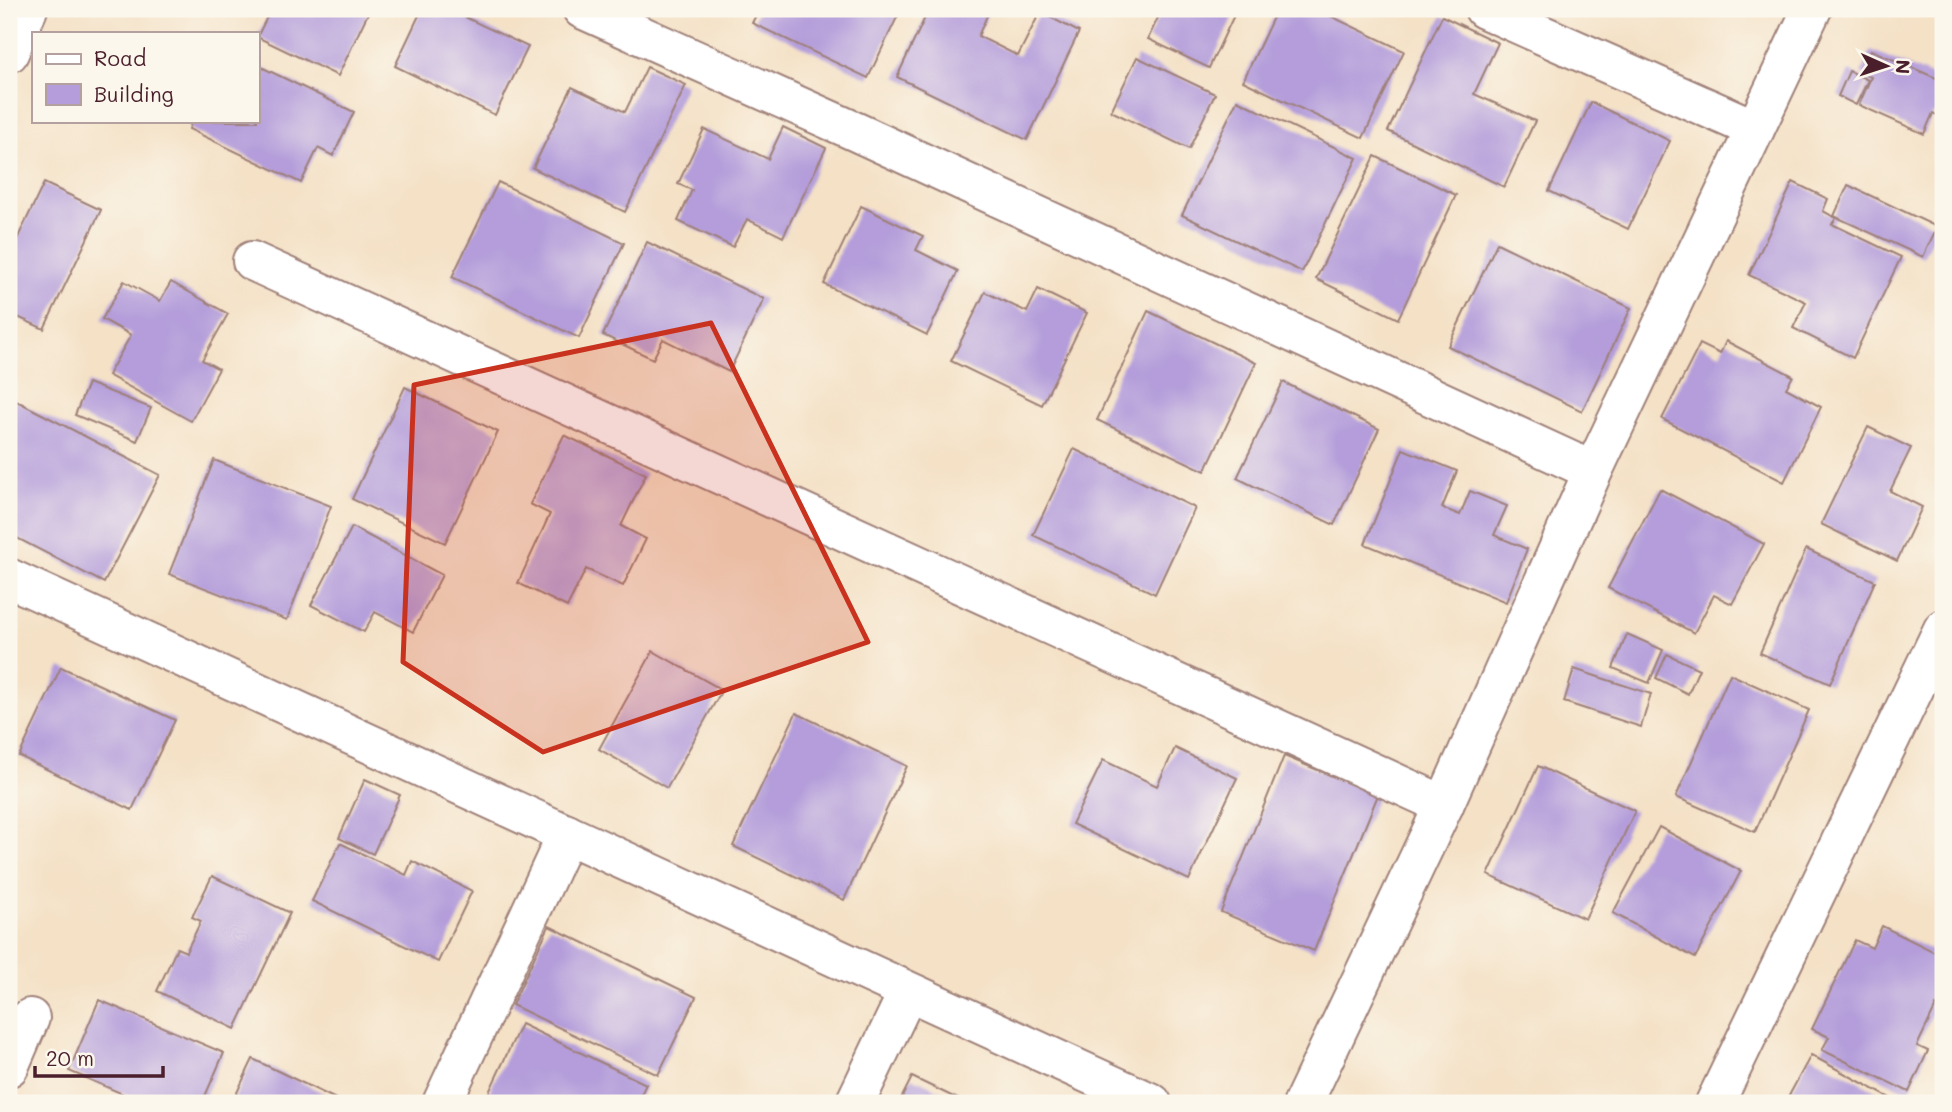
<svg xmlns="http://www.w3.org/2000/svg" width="1952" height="1112" viewBox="0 0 1952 1112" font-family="Mali,sans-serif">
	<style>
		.building { fill: #b49dda }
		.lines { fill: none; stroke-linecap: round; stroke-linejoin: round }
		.minor-casing { stroke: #9f8078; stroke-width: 42 }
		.minor { stroke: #fff; stroke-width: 38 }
		.marked { fill: #c8321e; fill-opacity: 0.2; stroke: #c8321e; stroke-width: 5; stroke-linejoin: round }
	</style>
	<rect width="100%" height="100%" fill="#fbf7ec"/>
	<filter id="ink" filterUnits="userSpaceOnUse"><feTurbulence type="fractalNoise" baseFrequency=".0143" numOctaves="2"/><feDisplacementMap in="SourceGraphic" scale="14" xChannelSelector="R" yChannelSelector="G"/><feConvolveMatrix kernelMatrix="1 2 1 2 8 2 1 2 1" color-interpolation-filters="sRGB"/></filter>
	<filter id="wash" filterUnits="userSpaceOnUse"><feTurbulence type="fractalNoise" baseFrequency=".00686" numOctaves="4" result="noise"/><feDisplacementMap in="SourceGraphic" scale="28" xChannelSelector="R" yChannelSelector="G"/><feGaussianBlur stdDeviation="1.57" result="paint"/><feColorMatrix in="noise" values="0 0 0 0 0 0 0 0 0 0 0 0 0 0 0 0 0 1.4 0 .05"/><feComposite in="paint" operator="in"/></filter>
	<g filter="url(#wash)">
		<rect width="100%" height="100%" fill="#f4e1c6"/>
		<g id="blocks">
			<g class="building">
				<polygon points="271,9 370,9 338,76 257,37"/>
				<polygon points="422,9 448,9 528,47 495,115 395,66"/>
				<polygon points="759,9 901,9 868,78 752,23"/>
				<polygon points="929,9 990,9 978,36 1018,56 1040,12 1079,32 1027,140 897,77"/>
				<polygon points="1162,9 1237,9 1209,68 1148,39"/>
				<polygon points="1277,9 1316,9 1404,51 1363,138 1243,81"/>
				<polygon points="1442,16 1498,43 1474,94 1535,121 1504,187 1388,131"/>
				<polygon points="1871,50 1943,81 1943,118 1933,113 1924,134 1859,105 1871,77 1861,73"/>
				<polygon points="1137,57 1215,94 1189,149 1111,111"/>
				<polygon points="257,65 354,112 333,156 318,148 301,183 189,129 192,121 257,121"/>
				<polygon points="647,67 686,85 625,212 533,168 572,87 625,112"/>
				<polygon points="1849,71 1868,80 1856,105 1838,96"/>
				<polygon points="1237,100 1357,158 1302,272 1182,215"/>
				<polygon points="1591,102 1670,141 1628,229 1549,191"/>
				<polygon points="783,127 826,148 783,237 747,219 733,247 678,221 692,190 678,184 704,129 768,159"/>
				<polygon points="1375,156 1456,195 1398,319 1316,279"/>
				<polygon points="498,182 624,243 579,338 452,277"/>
				<polygon points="1793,182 1828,199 1823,211 1836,218 1832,224 1901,257 1853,358 1793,328 1806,302 1749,275"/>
				<polygon points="44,183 101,210 44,329 9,313 9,256"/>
				<polygon points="1848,185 1937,227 1923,257 1834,216"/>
				<polygon points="861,206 923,236 916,250 958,271 927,335 824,284"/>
				<polygon points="647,242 764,299 729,372 663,339 653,359 603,335"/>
				<polygon points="1497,243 1631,308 1582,411 1448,346"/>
				<polygon points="124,281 160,301 171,282 228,314 202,360 219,369 191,421 108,375 131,335 102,319"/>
				<polygon points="1038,289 1087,313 1042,405 951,361 985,292 1027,312"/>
				<polygon points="1148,311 1256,363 1205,471 1097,420"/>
				<polygon points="1726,341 1793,376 1786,388 1821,407 1784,482 1662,419 1700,344 1720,354"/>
				<polygon points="1283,382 1379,429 1334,525 1237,478"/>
				<polygon points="88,383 151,408 137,441 75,415"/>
				<polygon points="405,387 498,432 445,543 352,499"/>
				<polygon points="9,397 160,475 104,583 9,534"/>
				<polygon points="1868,427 1911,448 1890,491 1922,507 1897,561 1821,524"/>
				<polygon points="564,435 646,474 621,526 646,539 623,586 586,569 567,607 518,583 550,514 530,504"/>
				<polygon points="1074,449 1195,508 1155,594 1033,535"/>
				<polygon points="1403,449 1457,471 1442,508 1460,515 1470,491 1507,506 1494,535 1527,549 1506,602 1365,544"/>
				<polygon points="214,460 331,506 287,620 169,574"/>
				<polygon points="1660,489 1764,544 1732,604 1714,595 1694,633 1608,588"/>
				<polygon points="352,527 442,575 413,632 375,612 364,632 311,605"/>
				<polygon points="1806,549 1875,581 1830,684 1760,653"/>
				<polygon points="1627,634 1663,650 1649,683 1613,668"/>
				<polygon points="653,651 722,690 667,788 599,749"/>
				<polygon points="1667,654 1699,669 1688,694 1656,678"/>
				<polygon points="61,667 175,720 132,810 19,756"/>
				<polygon points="1574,669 1651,694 1641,727 1564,702"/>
				<polygon points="1730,674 1809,710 1755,832 1676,797"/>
				<polygon points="796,713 907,766 844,900 733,846"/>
				<polygon points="1175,748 1237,778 1189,880 1072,824 1103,760 1157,786"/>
				<polygon points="1284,756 1378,795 1314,951 1221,912"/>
				<polygon points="1538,766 1635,811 1585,919 1488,875"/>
				<polygon points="365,779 400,795 373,854 339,838"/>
				<polygon points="1659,827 1741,871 1695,958 1613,913"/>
				<polygon points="340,843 406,875 412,861 472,891 438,962 312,901"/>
				<polygon points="212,876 290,913 235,1029 157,991 177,948 186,952 201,921 192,917"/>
				<polygon points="549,926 696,997 658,1075 512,1005"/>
				<polygon points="1882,926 1943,956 1943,1009 1936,1006 1917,1046 1928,1051 1909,1092 1822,1050 1829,1037 1812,1029 1855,940 1872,948"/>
				<polygon points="99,1000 224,1053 202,1103 144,1103 69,1071"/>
				<polygon points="521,1024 646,1084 637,1103 484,1103"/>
				<polygon points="1811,1055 1899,1103 1785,1103"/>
				<polygon points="253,1059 344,1103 232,1103"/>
				<polygon points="912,1077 966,1103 899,1103"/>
			</g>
		</g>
	</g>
	<g filter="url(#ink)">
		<use href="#blocks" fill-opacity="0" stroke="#9f8078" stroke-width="2"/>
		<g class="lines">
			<defs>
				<g id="minor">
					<polyline points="582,9 852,130 1593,471"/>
					<polyline points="1484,9 1755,129"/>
					<polyline points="9,53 28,9"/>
					<polyline points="252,261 1444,805"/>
					<polyline points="9,578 1152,1103"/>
					<polyline points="9,1067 30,1018"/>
					<polyline points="442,1103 567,834"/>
					<polyline points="855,1103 908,992"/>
					<polyline points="1303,1103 1444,805 1593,471 1812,9"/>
					<polyline points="1715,1103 1943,629"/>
				</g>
			</defs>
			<use href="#minor" class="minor-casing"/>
			<use href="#minor" class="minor"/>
		</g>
	</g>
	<path class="marked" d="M711,323L868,642L543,752L403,662L414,385Z"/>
	<rect width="1952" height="1112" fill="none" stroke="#fbf7ec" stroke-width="35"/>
	<rect x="32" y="32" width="228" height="91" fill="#fbf7ec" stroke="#b4a19f" stroke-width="2"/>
	<rect x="46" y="54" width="35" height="10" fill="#ffffff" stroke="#b4a19f" stroke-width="2"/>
	<text x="94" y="66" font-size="21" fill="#4a1f2b">Road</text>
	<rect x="46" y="84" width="35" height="21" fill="#b49dda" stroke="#b4a19f" stroke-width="2"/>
	<text x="94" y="102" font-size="21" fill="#4a1f2b">Building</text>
	<g transform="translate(1886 66) rotate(93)" stroke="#fbf7ec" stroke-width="5" paint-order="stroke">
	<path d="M0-5L12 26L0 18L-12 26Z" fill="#4a1f2b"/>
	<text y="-10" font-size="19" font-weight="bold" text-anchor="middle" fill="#4a1f2b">N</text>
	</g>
	<path d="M35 1066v10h128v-10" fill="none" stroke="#4a1f2b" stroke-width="3.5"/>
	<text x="46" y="1066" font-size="21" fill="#4a1f2b" stroke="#fbf7ec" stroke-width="5" paint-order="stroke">20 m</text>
</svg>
